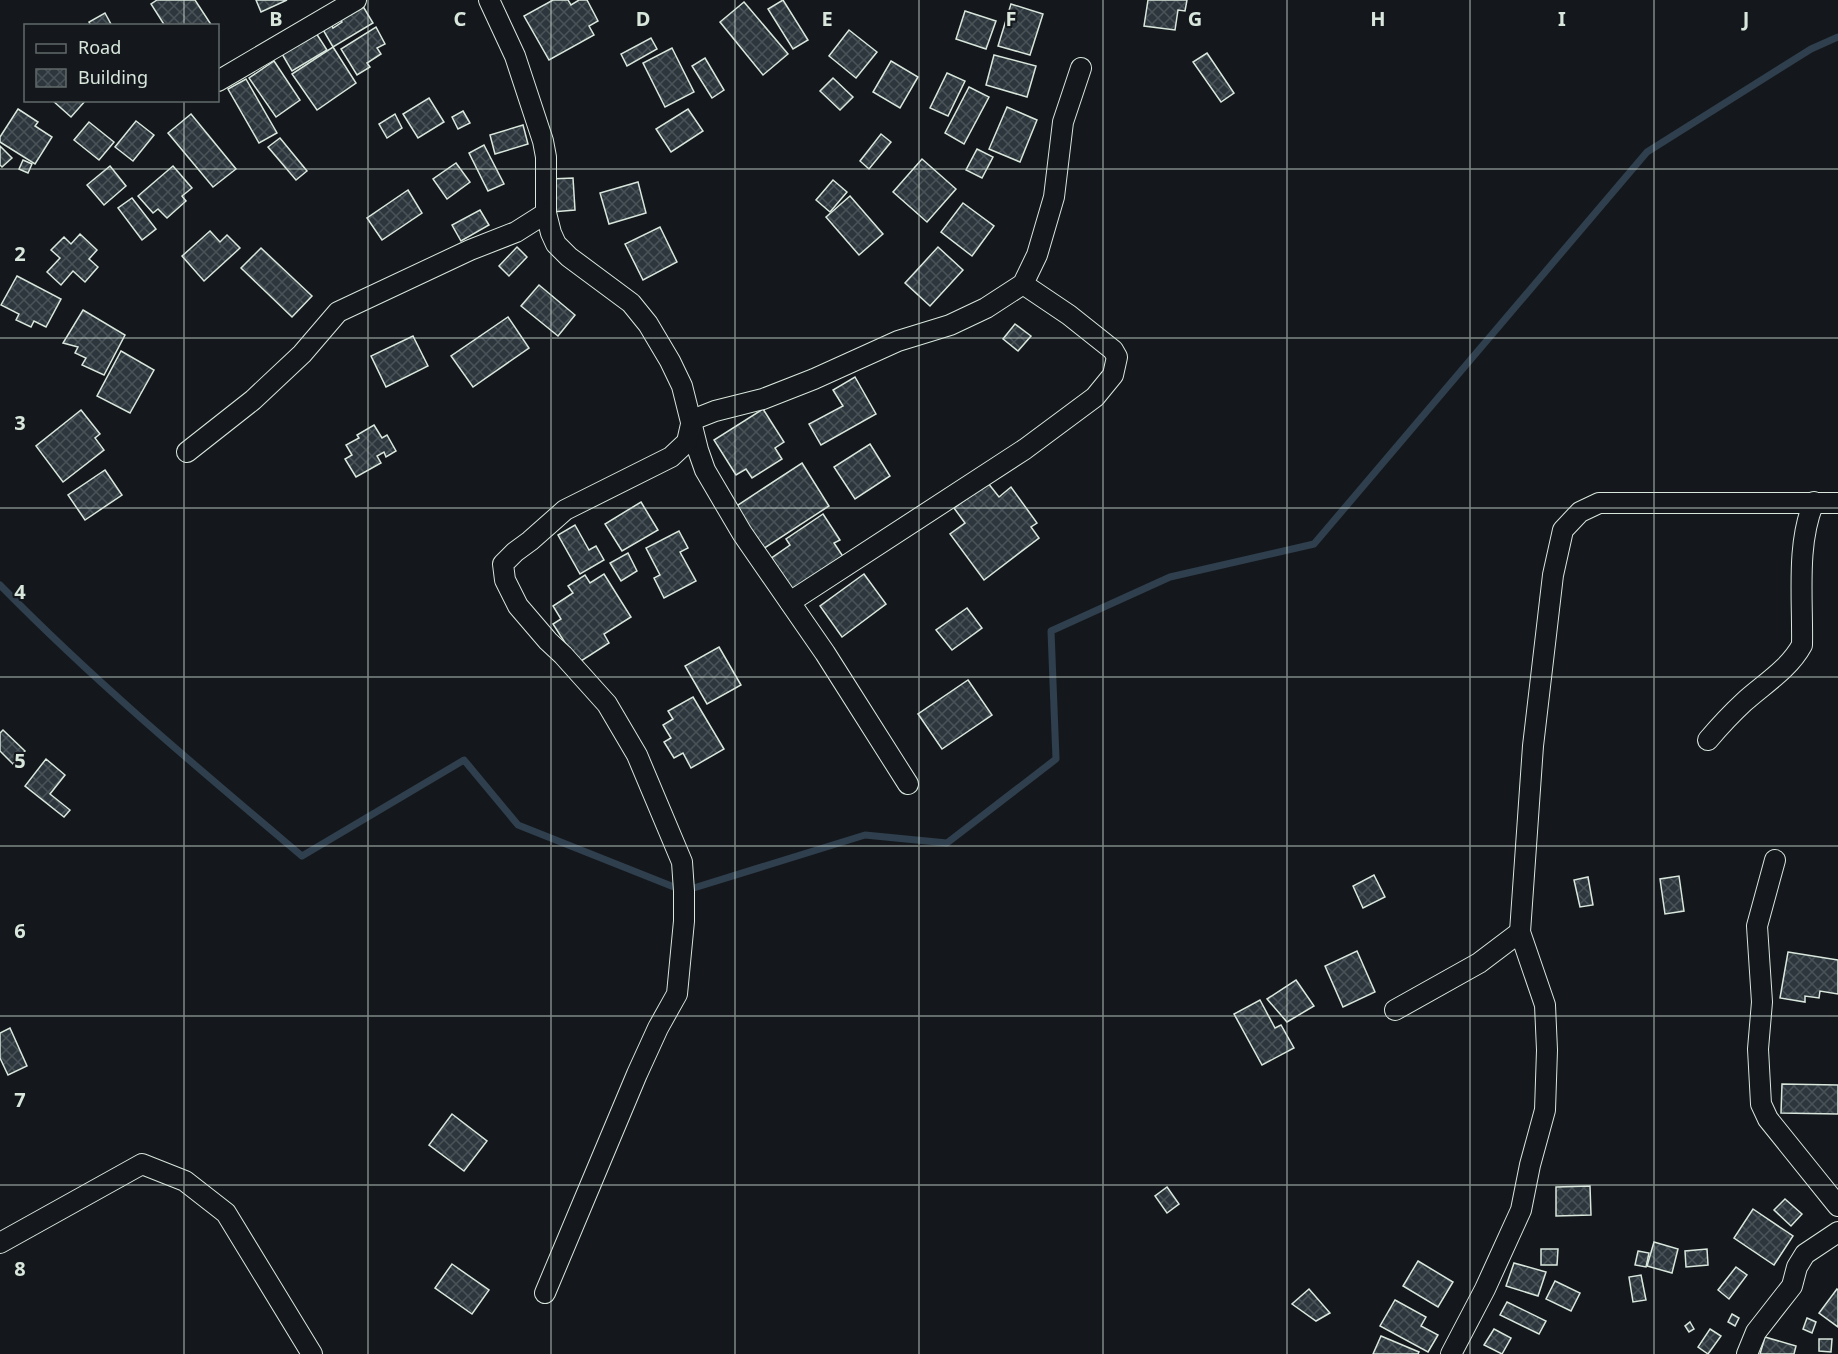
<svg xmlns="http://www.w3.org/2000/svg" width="1838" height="1354" viewBox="0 0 1838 1354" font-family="'Noto Sans',sans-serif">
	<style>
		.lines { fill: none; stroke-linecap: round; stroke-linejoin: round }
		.stream { stroke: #2f3f4d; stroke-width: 7 }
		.building { fill: url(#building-cross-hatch); stroke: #d8e6dc; stroke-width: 1.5 }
		.minor-casing { stroke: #d8e6dc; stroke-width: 22 }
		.minor { stroke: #14181c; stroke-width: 20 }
		.grid { fill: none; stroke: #d8e6dc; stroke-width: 1.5; stroke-opacity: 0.55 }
		.grid-label { font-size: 20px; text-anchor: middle; font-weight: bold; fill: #d8e6dc; stroke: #14181c; stroke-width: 4.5; stroke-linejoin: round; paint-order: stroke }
	</style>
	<defs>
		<pattern id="building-cross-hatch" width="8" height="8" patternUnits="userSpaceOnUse" patternTransform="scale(1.5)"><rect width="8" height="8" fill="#2c363c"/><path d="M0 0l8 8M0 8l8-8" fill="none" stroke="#4a5358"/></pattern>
	</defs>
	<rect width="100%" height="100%" fill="#14181c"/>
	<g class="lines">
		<path class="stream" d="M0,585C95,682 199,769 302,856L464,760L518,825L684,891L865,835L947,843L1056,759L1051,631L1170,577L1314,544L1647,152L1811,49L1838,37"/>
	</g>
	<g class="building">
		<polygon points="157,0 195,0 212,26 165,26 151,4"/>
		<polygon points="256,0 287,0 261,12"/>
		<polygon points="553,0 568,0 571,5 579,0 587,0 598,21 589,26 594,35 549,60 524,16"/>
		<polygon points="783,0 808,40 793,49 768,9"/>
		<polygon points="1148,0 1187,0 1185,11 1178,10 1175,30 1144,26"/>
		<polygon points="744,2 788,54 763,75 720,22"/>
		<polygon points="361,3 373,23 333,47 322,28 331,23 333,28 342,22 339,17"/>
		<polygon points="1011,4 1043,14 1030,55 998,46"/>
		<polygon points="965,11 996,21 986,49 956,39"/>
		<polygon points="105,13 112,26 91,26 89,22"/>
		<polygon points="376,27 385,44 377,48 381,54 367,63 370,67 357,75 341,49"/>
		<polygon points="849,30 877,52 856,78 829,56"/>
		<polygon points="316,33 327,50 292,71 282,54"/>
		<polygon points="651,38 657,49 627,66 621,54"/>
		<polygon points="333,47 356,83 317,110 292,74"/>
		<polygon points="672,48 694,92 665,107 643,63"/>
		<polygon points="1207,53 1234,93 1221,102 1193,62"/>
		<polygon points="994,55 1036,66 1027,97 986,85"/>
		<polygon points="705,58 724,90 712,98 692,66"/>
		<polygon points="274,61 300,100 276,117 249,78"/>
		<polygon points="891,61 918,77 900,108 873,92"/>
		<polygon points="947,73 965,81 948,116 930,108"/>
		<polygon points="833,78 853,97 840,110 820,91"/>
		<polygon points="246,79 277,133 259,143 228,89"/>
		<polygon points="969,87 989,97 964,144 945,133"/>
		<polygon points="429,98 444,122 418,138 403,114"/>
		<polygon points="52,100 86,100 71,117"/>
		<polygon points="1007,107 1037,120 1020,162 989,149"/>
		<polygon points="18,109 38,122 35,126 52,137 35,164 0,142 0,137"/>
		<polygon points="688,109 703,131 671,152 656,129"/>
		<polygon points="463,111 470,123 458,129 452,117"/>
		<polygon points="191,114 236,169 213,187 168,133"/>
		<polygon points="395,114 402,128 387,138 379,124"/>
		<polygon points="136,121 154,135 133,161 115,147"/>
		<polygon points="89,122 114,142 99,160 74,140"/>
		<polygon points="523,125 528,144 495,154 490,135"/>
		<polygon points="881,134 891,142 869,169 860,161"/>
		<polygon points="280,138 307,171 296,180 268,147"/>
		<polygon points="484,145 504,184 488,191 469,153"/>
		<polygon points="0,146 12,158 2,167 0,165"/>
		<polygon points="977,149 993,157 982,178 966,170"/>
		<polygon points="922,159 956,189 927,222 893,192"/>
		<polygon points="23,160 32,164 28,173 19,169"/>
		<polygon points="456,163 470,182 447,199 433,179"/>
		<polygon points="110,166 126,186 104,205 87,185"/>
		<polygon points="173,166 192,188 182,196 186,201 167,218 158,209 153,213 138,196"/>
		<polygon points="573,178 575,210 552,212 550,179"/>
		<polygon points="833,180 847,192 830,212 816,200"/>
		<polygon points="638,182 646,213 609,224 600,193"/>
		<polygon points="408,190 422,213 382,240 367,218"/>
		<polygon points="850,196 883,234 859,255 826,217"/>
		<polygon points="132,198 156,229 142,240 118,208"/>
		<polygon points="963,203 994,226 972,256 941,232"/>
		<polygon points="480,210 489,225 461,241 452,225"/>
		<polygon points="660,227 677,262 643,280 625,244"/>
		<polygon points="210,231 220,242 227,235 240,248 204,281 182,256"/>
		<polygon points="80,234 97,250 89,259 98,267 85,282 73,271 61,285 47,272 60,258 51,250 64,237 71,244"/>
		<polygon points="517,247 527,257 509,276 499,266"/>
		<polygon points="938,247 963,270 930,306 905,283"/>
		<polygon points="261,248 312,296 292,317 241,268"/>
		<polygon points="17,276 61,299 46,327 34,321 31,327 16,320 19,314 1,305"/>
		<polygon points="539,285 575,315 558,336 521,306"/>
		<polygon points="83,310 125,335 104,375 82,365 86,358 75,353 78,347 63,343"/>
		<polygon points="508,317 529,348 473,387 451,356"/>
		<polygon points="1015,324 1031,336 1018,351 1003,339"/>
		<polygon points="413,336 428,366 386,387 371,356"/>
		<polygon points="121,351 154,370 130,413 97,396"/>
		<polygon points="855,377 876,414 821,445 809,424 843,406 833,390"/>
		<polygon points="763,409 784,442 775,448 782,459 752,478 746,469 736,475 714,440"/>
		<polygon points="81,410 100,434 95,438 104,450 63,482 36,446"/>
		<polygon points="374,425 382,438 387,435 396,451 386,457 384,452 377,456 381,463 356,477 345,459 352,455 346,445 359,438 357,435"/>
		<polygon points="870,444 890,476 855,499 834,467"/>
		<polygon points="802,463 829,506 763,549 735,507"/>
		<polygon points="105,470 122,495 85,520 68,495"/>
		<polygon points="988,483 999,497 1011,487 1037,523 1031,527 1039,538 984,580 950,534 965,523 954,508"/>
		<polygon points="641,502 658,530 622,551 605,524"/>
		<polygon points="823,514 840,540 834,543 844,558 792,592 770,559 790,545 786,539"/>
		<polygon points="575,525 589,550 596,546 604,560 580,574 558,535"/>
		<polygon points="679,531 688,548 680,552 696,581 664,598 654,578 660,575 646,548"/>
		<polygon points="628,553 637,571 621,581 610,563"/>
		<polygon points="604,574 631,617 604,634 609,643 578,663 553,624 561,619 553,606 573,593 568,586 585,575 590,583"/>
		<polygon points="864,574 886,604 842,637 820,606"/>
		<polygon points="967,608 982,628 952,650 936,630"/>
		<polygon points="719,647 741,685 707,704 685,666"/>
		<polygon points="968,680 992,715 942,749 918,714"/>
		<polygon points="693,697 724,749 691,768 683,753 674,758 664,742 671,738 663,725 673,719 668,711"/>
		<polygon points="3,730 25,751 13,764 0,751 0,733"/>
		<polygon points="46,759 65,775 50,794 70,810 64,817 25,786"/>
		<polygon points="1374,875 1385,897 1363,908 1353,886"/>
		<polygon points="1679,876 1684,911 1665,914 1660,879"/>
		<polygon points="1588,877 1593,905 1580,907 1574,880"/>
		<polygon points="1357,951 1375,992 1343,1007 1325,966"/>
		<polygon points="1788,952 1838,960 1838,994 1820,991 1819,998 1805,996 1805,1002 1780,998"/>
		<polygon points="1296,980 1314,1006 1287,1022 1267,999"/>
		<polygon points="1260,1000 1275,1028 1281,1025 1294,1048 1262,1065 1234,1014"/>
		<polygon points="10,1028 27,1066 8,1075 0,1058 0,1033"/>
		<polygon points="1782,1084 1838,1085 1838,1114 1781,1113"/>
		<polygon points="452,1114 487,1141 464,1171 429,1145"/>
		<polygon points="1590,1186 1591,1215 1556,1216 1556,1187"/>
		<polygon points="1167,1187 1179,1204 1167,1213 1155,1196"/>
		<polygon points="1785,1199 1802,1214 1791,1226 1774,1210"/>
		<polygon points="1753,1209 1793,1236 1774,1265 1734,1238"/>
		<polygon points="1654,1242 1678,1249 1672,1273 1647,1266"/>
		<polygon points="1541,1249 1558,1249 1557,1265 1541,1265"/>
		<polygon points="1707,1249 1708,1265 1686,1267 1685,1251"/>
		<polygon points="1638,1251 1649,1253 1646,1267 1635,1265"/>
		<polygon points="1418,1261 1453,1282 1438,1307 1403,1286"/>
		<polygon points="1514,1263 1546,1272 1538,1296 1506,1286"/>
		<polygon points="452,1264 489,1290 472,1314 435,1288"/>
		<polygon points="1736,1267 1747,1275 1729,1299 1718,1290"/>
		<polygon points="1641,1275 1646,1300 1633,1302 1629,1277"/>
		<polygon points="1555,1281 1580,1293 1571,1311 1546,1299"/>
		<polygon points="1309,1289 1330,1313 1316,1321 1292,1304"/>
		<polygon points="1837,1289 1838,1290 1838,1327 1819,1313"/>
		<polygon points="1395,1300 1426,1317 1421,1326 1438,1335 1428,1352 1380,1326"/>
		<polygon points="1507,1302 1546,1321 1539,1334 1500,1315"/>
		<polygon points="1732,1314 1739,1318 1735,1326 1728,1322"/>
		<polygon points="1807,1318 1816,1322 1812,1333 1803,1329"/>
		<polygon points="1690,1322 1694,1329 1689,1332 1685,1326"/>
		<polygon points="1494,1329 1511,1338 1502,1354 1484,1345"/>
		<polygon points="1710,1329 1721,1336 1708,1354 1698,1347"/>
		<polygon points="1381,1336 1419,1352 1418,1354 1373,1354"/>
		<polygon points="1765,1337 1796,1346 1794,1354 1760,1354"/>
		<polygon points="1819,1339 1832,1339 1831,1352 1819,1351"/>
	</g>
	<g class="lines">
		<defs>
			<g id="minor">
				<polyline points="489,0 515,56 543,141 546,157 546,213 551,233 556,244 569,257 631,303 648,324 670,361 682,386 698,450 705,470 742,533 825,653 908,784"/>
				<polyline points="218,81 356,0"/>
				<polyline points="187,452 253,400 302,354 338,312 470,250 516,232 546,213"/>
				<polyline points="790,602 1025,449 1095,397 1113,375 1117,357 1113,350 1069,315 1023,284"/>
				<path d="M1708,740C1719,727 1731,714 1744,702C1764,684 1789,669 1802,645C1803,599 1796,544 1814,502"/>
				<polyline points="1775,860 1757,926 1762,1002 1758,1049 1761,1104 1768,1119 1838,1206"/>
				<polyline points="1395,1010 1479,963 1520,932"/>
				<polyline points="0,1243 142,1164 185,1181 226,1213 312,1354"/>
				<polyline points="545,1293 637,1074 658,1028 677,994 684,921 684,891 682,862 637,755 607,704 563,655 548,641 518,606 505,580 503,564 515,552 530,541 565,510 671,457 687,442 692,420 715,411 763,399 814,379 898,341 950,325 986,308 1023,284 1037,255 1054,197 1063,122 1081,68"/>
				<polyline points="1451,1354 1485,1289 1521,1210 1530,1165 1545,1110 1547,1050 1545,1005 1520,932 1533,746 1553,575 1563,530 1580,512 1599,503 1838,503"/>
				<polyline points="1747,1354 1756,1332 1792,1286 1797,1267 1805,1254 1838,1232"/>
			</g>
		</defs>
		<use href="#minor" class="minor-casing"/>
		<use href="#minor" class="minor"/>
	</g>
	<path class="grid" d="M184,0V26M368,0V1354M551,0V1354M735,0V1354M919,0V1354M1103,0V1354M1287,0V1354M1470,0V1354M1654,0V1354M184,100V1354M0,169H1838M0,338H1838M0,508H1838M0,677H1838M0,846H1838M0,1016H1838M0,1185H1838"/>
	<g class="grid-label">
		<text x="276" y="26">B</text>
		<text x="460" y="26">C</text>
		<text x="643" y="26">D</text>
		<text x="827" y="26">E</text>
		<text x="1011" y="26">F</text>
		<text x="1195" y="26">G</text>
		<text x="1378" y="26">H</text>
		<text x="1562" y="26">I</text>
		<text x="1746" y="26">J</text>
		<text x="20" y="261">2</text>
		<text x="20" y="430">3</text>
		<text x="20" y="599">4</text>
		<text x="20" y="768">5</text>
		<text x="20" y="938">6</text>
		<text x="20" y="1107">7</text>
		<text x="20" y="1276">8</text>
	</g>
	<rect x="24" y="24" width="195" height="78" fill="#14181c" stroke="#626a69" stroke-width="1.5"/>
	<rect x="36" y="44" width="30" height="9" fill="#14181c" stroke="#626a69" stroke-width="1.5"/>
	<text x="78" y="54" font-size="18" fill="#d8e6dc">Road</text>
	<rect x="36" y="69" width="30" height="18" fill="url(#building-cross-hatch)" stroke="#626a69" stroke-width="1.5"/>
	<text x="78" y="84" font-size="18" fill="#d8e6dc">Building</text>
</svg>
